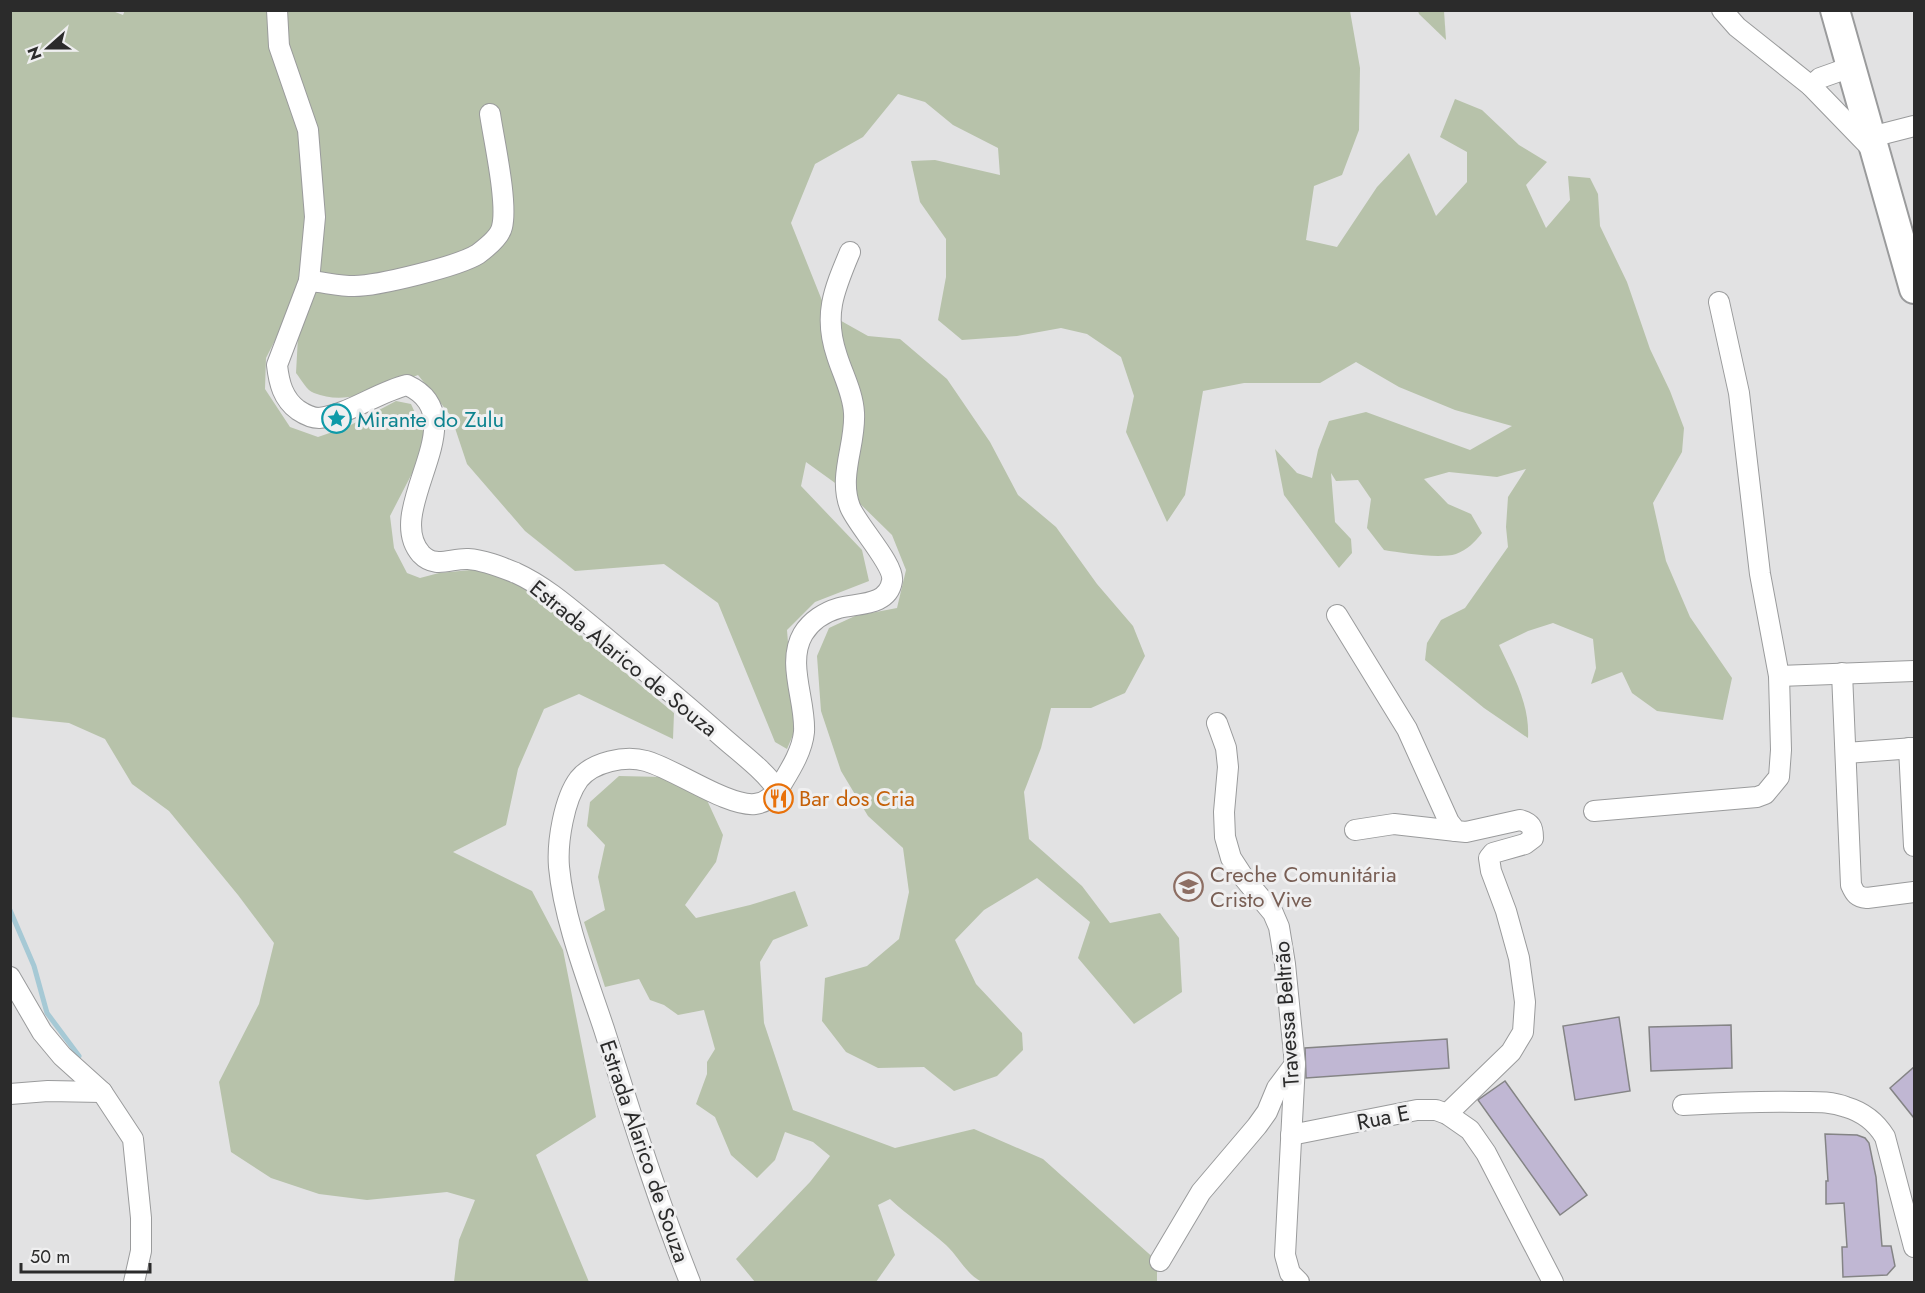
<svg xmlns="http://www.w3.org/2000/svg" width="1925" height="1293" viewBox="0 0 1925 1293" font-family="Jost,sans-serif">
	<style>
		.green { fill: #b7c2aa }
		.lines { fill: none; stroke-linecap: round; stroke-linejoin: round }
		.stream { stroke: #a6c9d5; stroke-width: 5 }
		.building { fill: #c0b7d3; stroke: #848485; stroke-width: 1.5 }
		.street-casing { stroke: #9a9b9c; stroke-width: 22 }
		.secondary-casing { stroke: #9a9b9c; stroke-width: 32 }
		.street { stroke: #fff; stroke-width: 20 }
		.secondary { stroke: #fff; stroke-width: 28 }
		.labels { text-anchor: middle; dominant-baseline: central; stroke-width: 6; stroke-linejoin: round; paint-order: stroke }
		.culture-label { font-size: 22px; fill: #0d838f; stroke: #efeff0; text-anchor: start }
		.street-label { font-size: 22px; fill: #2b2b2b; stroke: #efeff0 }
		.food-label { font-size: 22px; fill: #c56008; stroke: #efeff0; text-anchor: start }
		.education-label { font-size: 22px; fill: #785e54; stroke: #efeff0; text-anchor: start }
	</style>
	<rect width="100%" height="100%" fill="#e2e2e3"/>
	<g class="green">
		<polygon points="110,10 123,15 125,10 274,11 305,131 306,279 266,358 265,389 290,427 318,437 347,427 396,401 411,404 424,433 421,456 390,516 394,548 407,573 420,578 439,573 481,569 520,582 599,651 674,713 673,739 579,694 544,709 518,769 506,825 453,852 532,891 563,950 596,1117 536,1155 589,1282 454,1282 459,1240 475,1200 447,1192 367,1200 319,1194 271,1178 231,1152 219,1082 259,1004 274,943 238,895 169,811 132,784 105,739 69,723 11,717 10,11"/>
		<path d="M281,11H1350L1360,68L1359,130L1342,175L1314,186L1306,240L1337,247L1377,187L1409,153L1436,216L1467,182V152L1440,137L1455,99L1482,110L1519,145L1547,162L1526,185L1546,228L1570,200L1568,176L1590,178L1598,194L1600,226L1627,282L1650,349L1670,391L1684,428L1682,452L1653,503L1666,561L1690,617L1732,678L1723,720L1657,711L1632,693L1622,672L1591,684L1596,668L1593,639L1553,623L1528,631L1499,645C1513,675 1530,704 1528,738L1484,708L1425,660L1427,643L1441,620L1465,608L1508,547L1506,527L1508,497L1526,469L1497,477L1449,472L1424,479L1448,504L1471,514L1482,533C1475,542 1467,550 1456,554C1439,559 1402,553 1384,550L1367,528L1371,499L1358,480L1336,481L1331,473L1335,522L1351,539L1352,553L1339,568L1284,495L1275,449L1297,473L1312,478L1318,450L1329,421L1366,412L1470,450L1512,426L1455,410L1399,387L1356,362L1320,383H1244L1203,391L1185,495L1167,522L1126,432L1134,396L1121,357L1087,334L1061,328L1017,336L962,340L938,320L946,277V239L920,202L911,161L935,160L1000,175L998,148L953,125L925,102L898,94L863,137L815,164L791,223L827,313L868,336L900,339L947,379L990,442L1018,495L1056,527L1097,584L1133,626L1145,656L1125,693L1091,708H1051L1041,748L1024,792L1029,839L1082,886L1110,923L1160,913L1179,938L1182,992L1134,1024L1078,958L1090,922L1037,878L984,910L955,940L976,984L1022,1033L1023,1050L997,1076L954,1091L924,1067L878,1068L846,1052L822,1021L825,978L867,966L899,939L909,892L903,848L868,816L841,771L821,711L817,656L829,628L855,616L897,608L906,570L892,535L849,493L806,462L801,486L862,550L869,581L815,602L787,630L795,730L787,749L775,742L718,603L664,564L575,571L525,531L467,464L451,416L418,375C387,386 348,407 314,393C307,391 301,379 296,373L298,337L318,217L282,46Z"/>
		<polygon points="1418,11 1444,11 1446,40 1419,14"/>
		<path d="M619,776L663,777L706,798L723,835L716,862L685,905L696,918L750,905L795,891L808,926L773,940L760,962L764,1023L793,1110L895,1148L974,1129L1043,1159L1157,1261V1282H982C966,1274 959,1257 946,1245C928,1229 907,1215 890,1199L878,1205L895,1255L876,1282H755L736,1259L810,1182L830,1156L813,1142L785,1132L775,1160L757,1178L731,1155L715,1117L696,1104L707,1074V1062L715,1049L704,1010L678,1015L664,1005L650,1000L639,979L605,987L584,922L605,910L598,877L605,845L587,826L590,802Z"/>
	</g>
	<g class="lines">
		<polyline class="stream" points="10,910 34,966 47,1013 79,1056"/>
	</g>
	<g class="building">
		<polygon points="1619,1017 1630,1091 1575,1100 1563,1026"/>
		<polygon points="1731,1025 1732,1068 1651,1071 1649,1027"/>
		<polygon points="1447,1039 1449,1068 1306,1078 1305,1048"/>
		<polygon points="1914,1067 1914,1118 1890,1088"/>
		<polygon points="1505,1081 1587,1195 1560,1215 1478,1100"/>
		<polygon points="1825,1134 1857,1135 1865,1138 1869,1143 1876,1177 1882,1246 1891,1246 1895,1266 1887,1275 1843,1277 1842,1247 1847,1247 1844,1203 1826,1204 1826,1181 1828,1181"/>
	</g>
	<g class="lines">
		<defs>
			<g id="street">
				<path d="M277,10L279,46L308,130L315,217L309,281L277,365C279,383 283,399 298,410C304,414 311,418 319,418C348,415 378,392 407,385C479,418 381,509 421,554C435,569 451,558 468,559C484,560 501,567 516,573C547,587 575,613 601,634C640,667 680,699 719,734C739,752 762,768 778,790C772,797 764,803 755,804C728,807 675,769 646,761C625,755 593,762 579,779C564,799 557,842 559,867C564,920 587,978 604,1029C631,1114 657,1199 690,1282"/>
				<polyline points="1722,10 1737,27 1811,86 1873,150"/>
				<polyline points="1811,86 1820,78 1851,67"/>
				<polyline points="1871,137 1914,126"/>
				<path d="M309,281C323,282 339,286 354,286C378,286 459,266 478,254C486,248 500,237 502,227C508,203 494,141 490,114"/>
				<path d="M1337,615L1407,729L1449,822L1456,831L1466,832L1520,820C1531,823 1533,827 1533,838L1525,844L1493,853L1489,858L1491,871L1506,911L1519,958L1525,1002L1523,1032L1511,1052L1447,1114"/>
				<path d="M1842,673L1851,885C1855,894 1857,897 1867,898L1914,892"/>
				<polyline points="1779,676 1914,671"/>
				<polyline points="1217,723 1226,748 1228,767 1224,812 1225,837 1231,858 1244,878 1273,913 1279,927 1285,964 1295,1064 1285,1255 1290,1273 1299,1282"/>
				<polyline points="1909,748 1914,846"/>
				<polyline points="1846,753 1914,748"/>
				<path d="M778,790C788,773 802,753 804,732C806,701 786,663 803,634C811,621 825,612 839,608C858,603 888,606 892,581C895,565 857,525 850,507C838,476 856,444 854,413C853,393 843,375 837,356C823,315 834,290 850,252"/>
				<polyline points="1594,811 1757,797 1765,794 1779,777 1781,750 1779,676 1760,574 1739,393 1719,302"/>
				<polyline points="1355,830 1394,824 1456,831"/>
				<polyline points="10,977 42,1032 62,1056 102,1092 133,1139 141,1218 141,1251 134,1282"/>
				<polyline points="10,1094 48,1091 102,1092"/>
				<path d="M1683,1105C1722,1103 1761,1101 1800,1102C1815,1102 1831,1101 1846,1107C1863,1112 1876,1122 1885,1137L1914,1247"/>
				<polyline points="1291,1135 1417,1110 1436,1110 1447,1114 1470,1130 1486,1153 1553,1282"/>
				<polyline points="1160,1261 1201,1192 1257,1126 1267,1112 1277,1088 1295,1064"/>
			</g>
			<polyline id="secondary" points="1835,10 1914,289"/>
		</defs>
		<use href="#street" class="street-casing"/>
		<use href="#secondary" class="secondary-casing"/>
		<use href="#street" class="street"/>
		<use href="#secondary" class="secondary"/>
	</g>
	<defs>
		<symbol id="sight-ring" viewBox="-11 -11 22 22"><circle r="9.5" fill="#efeff0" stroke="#0f9aa8" stroke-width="1.5"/><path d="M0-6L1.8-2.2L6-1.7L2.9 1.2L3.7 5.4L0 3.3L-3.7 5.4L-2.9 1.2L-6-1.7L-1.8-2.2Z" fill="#0f9aa8"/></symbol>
		<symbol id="restaurant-ring" viewBox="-11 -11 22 22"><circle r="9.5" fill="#efeff0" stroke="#e8710a" stroke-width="1.5"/><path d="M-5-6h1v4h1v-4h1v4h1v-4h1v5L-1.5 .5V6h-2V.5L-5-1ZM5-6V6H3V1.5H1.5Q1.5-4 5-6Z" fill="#e8710a"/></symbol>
		<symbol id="school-ring" viewBox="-11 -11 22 22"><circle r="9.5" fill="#efeff0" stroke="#8d6e63" stroke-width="1.5"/><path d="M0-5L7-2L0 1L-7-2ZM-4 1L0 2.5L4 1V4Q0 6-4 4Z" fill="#8d6e63"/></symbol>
	</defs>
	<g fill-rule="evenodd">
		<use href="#sight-ring" x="320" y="402" width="33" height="33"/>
		<use href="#restaurant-ring" x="762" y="782" width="33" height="33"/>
		<use href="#school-ring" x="1172" y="870" width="33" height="33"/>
	</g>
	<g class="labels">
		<g class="culture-label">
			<text x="357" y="419">Mirante do Zulu</text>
		</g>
		<g class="street-label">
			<text transform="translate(624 658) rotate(39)">Estrada Alarico de Souza</text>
			<text transform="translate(1286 1014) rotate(-94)">Travessa Beltrão</text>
			<text transform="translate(1383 1117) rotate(-11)">Rua E</text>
			<text transform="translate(645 1151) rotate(71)">Estrada Alarico de Souza</text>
		</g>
		<g class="food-label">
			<text x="799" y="798">Bar dos Cria</text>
		</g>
		<g class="education-label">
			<text x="1210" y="874">Creche Comunitária<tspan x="1210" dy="25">Cristo Vive</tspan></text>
		</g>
	</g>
	<rect width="1925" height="1293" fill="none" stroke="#2b2b2b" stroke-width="24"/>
	<g transform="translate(48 48) rotate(249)" stroke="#efeff0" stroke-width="4.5" paint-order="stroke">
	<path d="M0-4.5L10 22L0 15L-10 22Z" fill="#2b2b2b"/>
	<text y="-9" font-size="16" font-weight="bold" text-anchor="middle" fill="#2b2b2b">N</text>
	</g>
	<path d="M21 1263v9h129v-9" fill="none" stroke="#2b2b2b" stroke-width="3"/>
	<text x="30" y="1263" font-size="18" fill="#2b2b2b" stroke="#efeff0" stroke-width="4.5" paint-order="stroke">50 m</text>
</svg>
